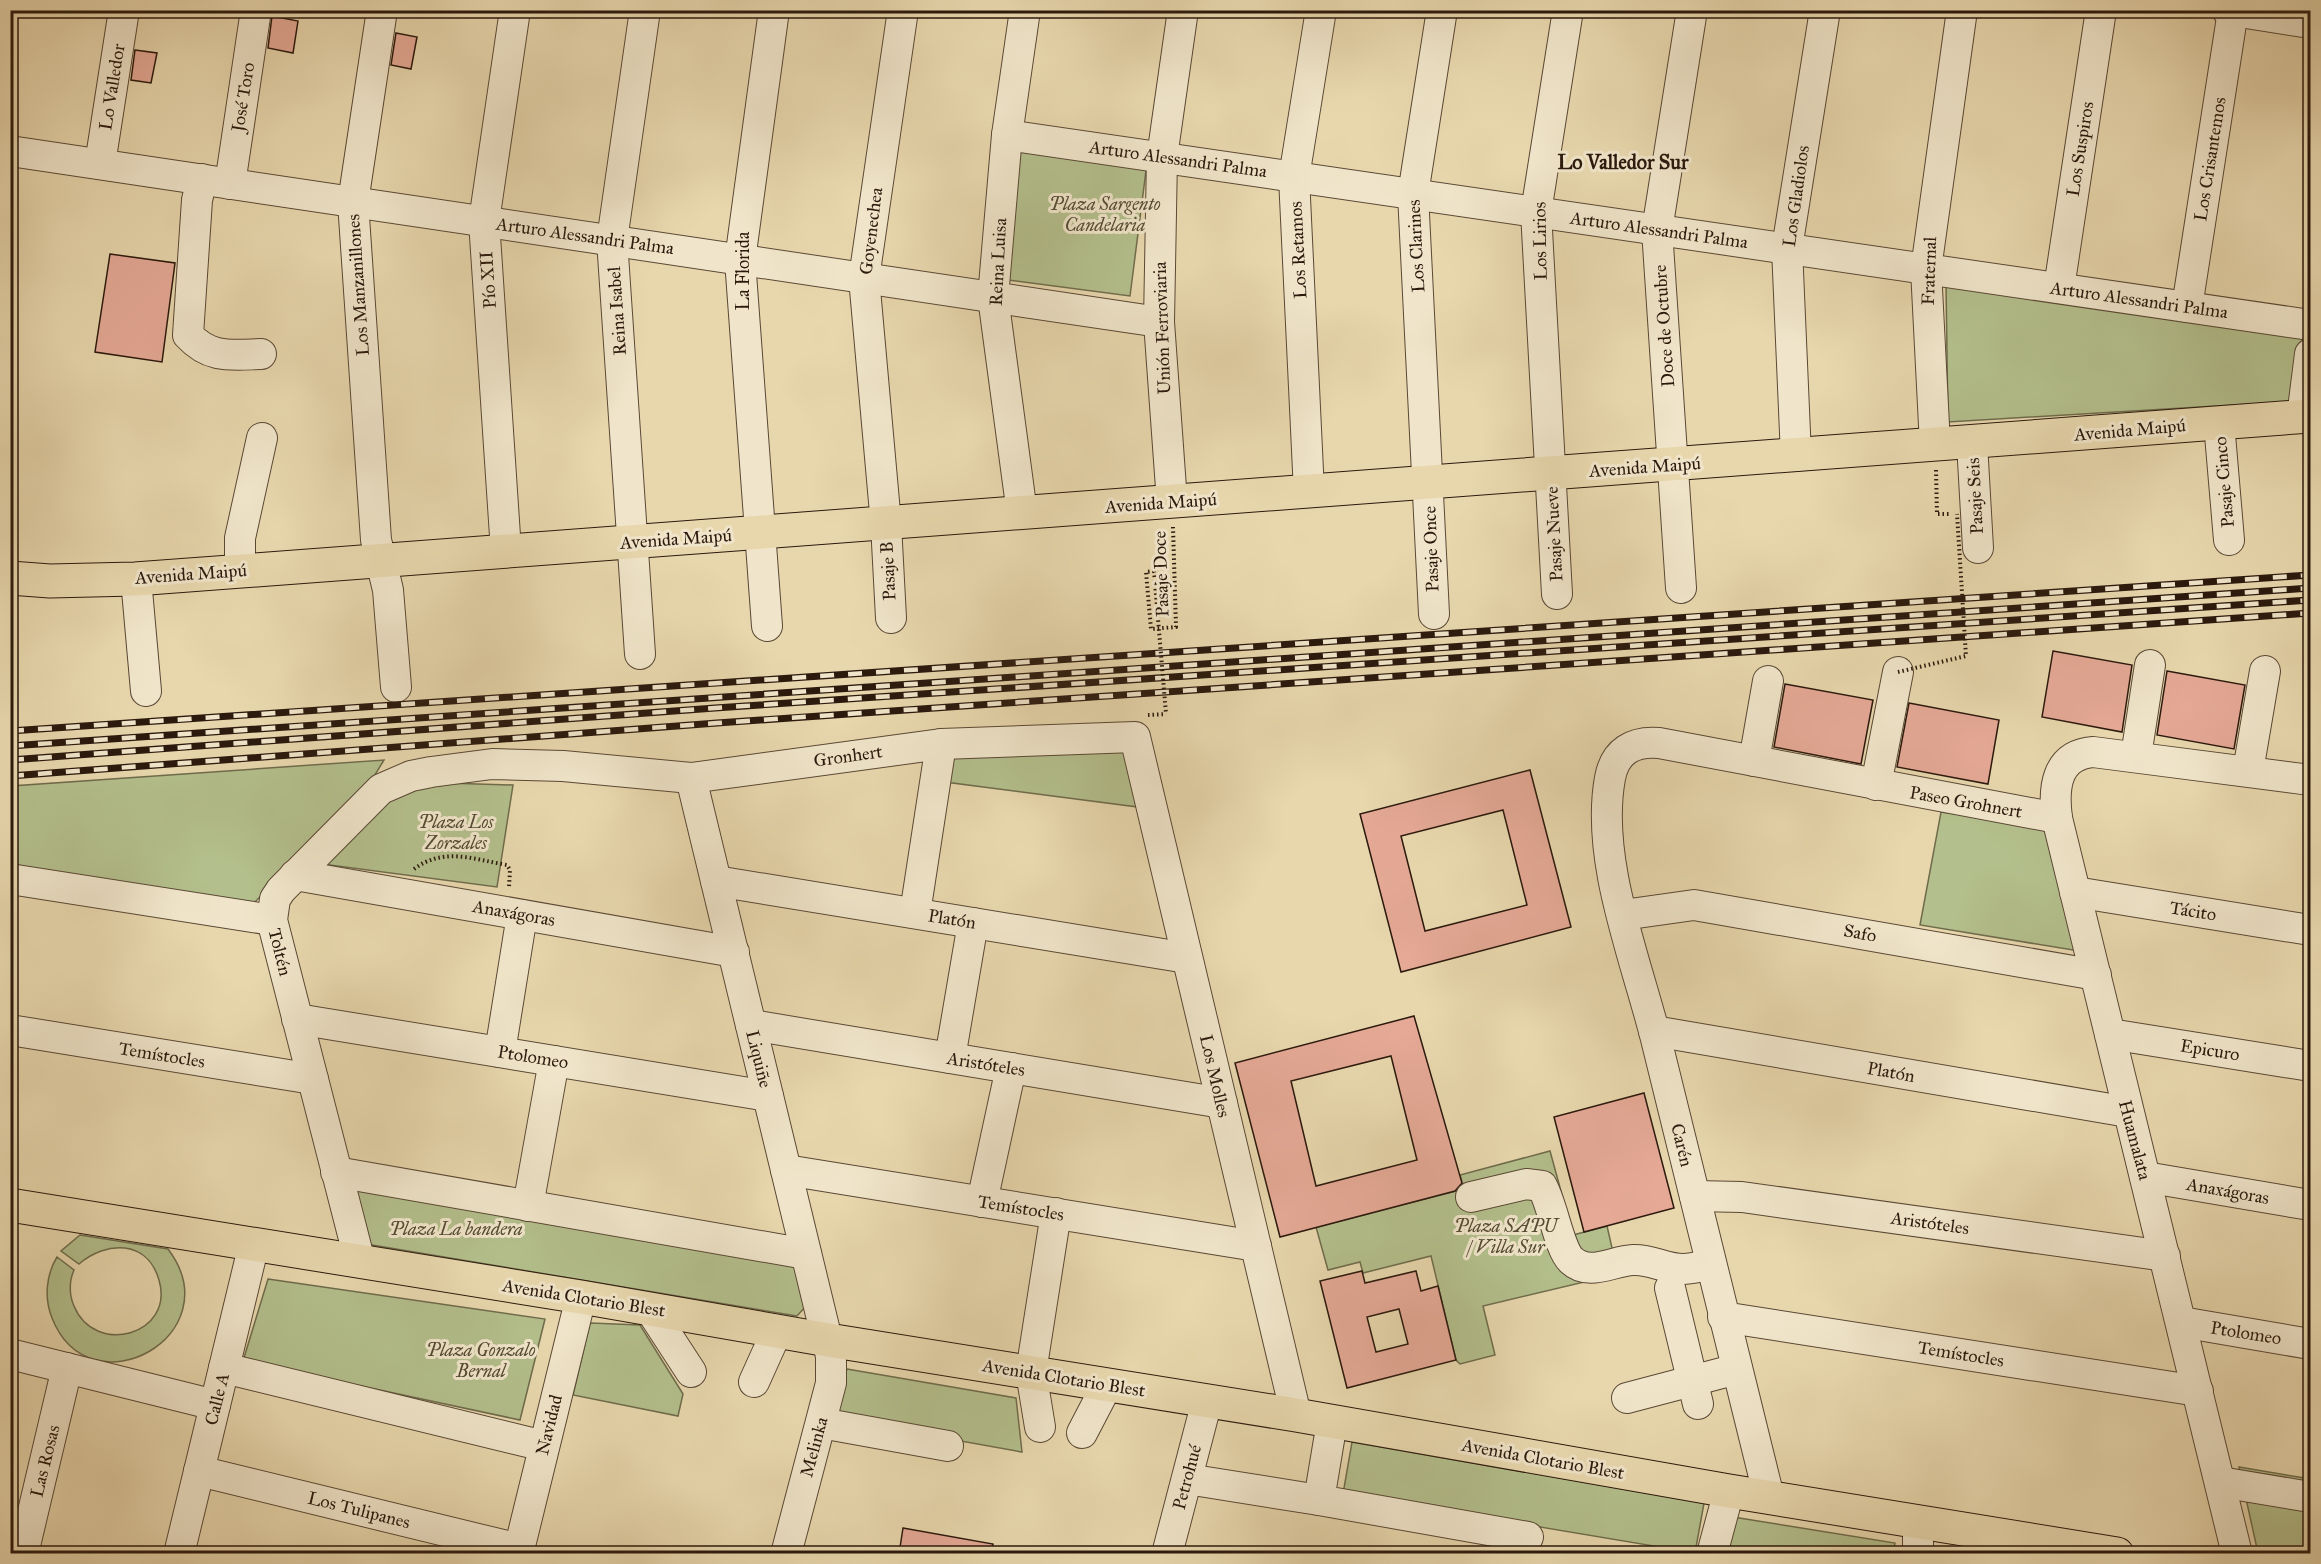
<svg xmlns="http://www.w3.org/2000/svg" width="2321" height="1564" viewBox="0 0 2321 1564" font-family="'IM FELL Great Primer',serif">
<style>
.green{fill:#b3bf8c;stroke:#6f6c4c;stroke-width:1.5}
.building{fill:#e5a996;stroke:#2b190d;stroke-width:1.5;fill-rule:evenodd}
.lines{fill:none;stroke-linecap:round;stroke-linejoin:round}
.minor-casing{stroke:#5a4835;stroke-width:32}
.major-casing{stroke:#2b190d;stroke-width:35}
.path{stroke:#2b190d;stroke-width:4;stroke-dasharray:1.5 3;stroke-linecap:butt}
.minor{stroke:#f0e5ca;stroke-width:30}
.major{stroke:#e8d7ad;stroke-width:33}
.rail-casing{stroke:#2b190d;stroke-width:7}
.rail{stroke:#f0e5ca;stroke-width:4.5;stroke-dasharray:14;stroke-linecap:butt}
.path-bridge{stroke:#2b190d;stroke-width:4;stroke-dasharray:1.5 3;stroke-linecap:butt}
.labels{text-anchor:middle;stroke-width:6;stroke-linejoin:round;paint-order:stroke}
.street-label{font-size:18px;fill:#2b190d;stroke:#f0e5ca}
.park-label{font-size:18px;font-style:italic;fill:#544b33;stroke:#f0e5ca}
.neighbourhood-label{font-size:20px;font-weight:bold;fill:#2b190d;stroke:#f0e5ca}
</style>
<rect width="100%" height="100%" fill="#e8d7ad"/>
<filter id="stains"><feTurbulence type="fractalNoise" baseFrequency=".00333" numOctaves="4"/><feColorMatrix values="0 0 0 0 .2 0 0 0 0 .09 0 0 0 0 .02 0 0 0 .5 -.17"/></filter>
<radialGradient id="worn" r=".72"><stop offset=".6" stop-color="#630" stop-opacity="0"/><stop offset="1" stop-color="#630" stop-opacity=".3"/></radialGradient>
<!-- green -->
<g class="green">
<path d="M1017,146L1147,163L1130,296L1000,279Z"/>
<path d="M1946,285L2303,329L2299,401L1948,422Z"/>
<path d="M1126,747L1138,807L945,782L949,756Z"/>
<path d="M384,760L370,783L253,904L11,869V786Z"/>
<path d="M445,783L513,785L497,887L322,864L396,794Z"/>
<path d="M1941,812L2045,826L2078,941L2073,950L1920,925Z"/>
<path d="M1550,1151L1573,1235L1607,1226L1618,1274L1483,1306L1495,1355L1460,1364L1456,1360L1431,1256L1363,1273L1360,1262L1328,1270L1316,1227L1464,1189L1460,1175Z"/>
<path d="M351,1182L797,1257L806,1306L797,1316L372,1245L366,1241Z"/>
<path d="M80,1235L168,1249C233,1335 90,1414 52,1318C44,1298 46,1275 57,1257L74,1270C69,1281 69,1295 74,1306C95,1357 175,1335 159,1280C147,1239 106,1241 79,1264L61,1251Z"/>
<path d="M268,1279L545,1319L520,1420L243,1361Z"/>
<path d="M590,1323L640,1325L683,1394L678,1416L573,1395Z"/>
<path d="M847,1369L1016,1398L1022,1452L832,1418Z"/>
<path d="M1352,1442L1704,1503L1695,1553L1343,1494Z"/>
<path d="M2239,1467L2310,1479V1553H2258Z"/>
<path d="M1733,1517L1895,1543L1893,1553L1723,1554Z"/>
</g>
<!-- building -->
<g class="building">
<path d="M272,16L298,21L293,53L268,48Z"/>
<path d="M396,33L417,37L411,69L391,65Z"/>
<path d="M135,50L157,53L151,83L131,80Z"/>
<path d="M110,254L175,263L162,362L95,352Z"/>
<path d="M2053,651L2132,665L2122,732L2042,717Z"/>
<path d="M2167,671L2245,685L2234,749L2157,735Z"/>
<path d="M1785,684L1873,700L1861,764L1774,747Z"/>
<path d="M1909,703L1999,720L1988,784L1897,767Z"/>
<path d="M1530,770L1571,927L1401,972L1360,814ZM1503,810L1527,905L1425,931L1401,836Z"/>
<path d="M1414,1016L1462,1183L1455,1191L1280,1237L1235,1063ZM1391,1056L1417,1160L1316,1186L1291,1081Z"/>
<path d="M1644,1093L1674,1208L1584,1232L1554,1117Z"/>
<path d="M1362,1271L1365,1283L1416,1271L1421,1291L1438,1286L1456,1360L1347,1388L1320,1281ZM1399,1309L1408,1344L1376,1352L1367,1317Z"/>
<path d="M903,1528L993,1544L992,1554H899Z"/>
</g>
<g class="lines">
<defs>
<g id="minor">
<path d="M382,10L353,202L376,540L388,590L396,687"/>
<path d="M2227,10L2310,23"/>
<path d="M1007,135L2310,325"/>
<path d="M10,151L1159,322"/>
<path d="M100,164L124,10"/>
<path d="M202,179L197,200L188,335C210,359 231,355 261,354"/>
<path d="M230,184L256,10"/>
<path d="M2059,288L2101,10"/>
<path d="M2187,307L2233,11"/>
<path d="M2302,417L2310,354"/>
<path d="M2219,423L2229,540"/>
<path d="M1972,443L1978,548"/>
<path d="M1935,445L1926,269L1962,10"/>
<path d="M1796,456L1787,248L1825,10"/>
<path d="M1309,492L1294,177L1321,10"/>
<path d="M1172,502L1159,322L1162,157L1183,10"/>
<path d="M1022,513L993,297L1007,135L1025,10"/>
<path d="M506,551L484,221L515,10"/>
<path d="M240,571V538L262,438"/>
<path d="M1681,588L1657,230L1692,10"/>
<path d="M137,590L146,691"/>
<path d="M1557,594L1536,212L1568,10"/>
<path d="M1434,614L1413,194L1442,10"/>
<path d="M891,618L886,524L864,278L903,10"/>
<path d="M767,626L740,260L774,10"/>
<path d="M640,654L612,240L645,10"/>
<path d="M2136,756L2150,665"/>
<path d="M1754,761L1768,681"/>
<path d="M2248,771L2265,671"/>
<path d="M691,778L831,1356V1383L786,1554"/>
<path d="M1876,785L1898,672"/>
<path d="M295,875L734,952"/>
<path d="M10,879L272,920"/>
<path d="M716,881L1187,958"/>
<path d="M2075,892L2310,930"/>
<path d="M915,913L941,744"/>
<path d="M1623,915L1694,905L2096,975"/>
<path d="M297,1019L768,1096"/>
<path d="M751,1025L1222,1103"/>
<path d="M10,1030L313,1079"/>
<path d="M1654,1031L2128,1112"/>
<path d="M2110,1034L2310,1066"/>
<path d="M500,1052L522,915"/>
<path d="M950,1058L973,923"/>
<path d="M786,1170L1256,1246"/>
<path d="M336,1172L806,1254"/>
<path d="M2145,1177L2310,1205"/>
<path d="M1695,1196L1742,1197L2165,1256"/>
<path d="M1471,1197L1526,1184L1542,1186C1553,1206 1559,1248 1571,1260C1589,1277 1612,1261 1633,1260C1651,1259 1666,1269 1683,1269C1692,1269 1702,1266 1711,1265"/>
<path d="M982,1202L1011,1068"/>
<path d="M528,1206L554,1061"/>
<path d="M360,1262L272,920L275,899L281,890L381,789L411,776L431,772L492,764L563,766L691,778L941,744L1135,737L1296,1415"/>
<path d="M1670,1288L1698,1404"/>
<path d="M650,1309L691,1372"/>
<path d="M1723,1317L2198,1391"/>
<path d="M2181,1322L2310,1344"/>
<path d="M10,1354L215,1405"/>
<path d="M224,1368L544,1446"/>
<path d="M754,1382L777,1331"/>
<path d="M1627,1398L1737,1369"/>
<path d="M1332,1422L1319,1500L1528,1537"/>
<path d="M821,1423L948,1446"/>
<path d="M1040,1427L1031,1372L1056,1213"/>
<path d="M1082,1433L1107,1385"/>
<path d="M199,1471L519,1549"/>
<path d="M1187,1479L1319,1500"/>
<path d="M2220,1482L2310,1497"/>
<path d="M1769,1497C1731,1345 1694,1192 1656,1039C1636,959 1595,860 1610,778C1615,751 1633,741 1659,743L2057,818"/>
<path d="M23,1554L67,1368"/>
<path d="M179,1554L254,1244"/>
<path d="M518,1554L581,1297"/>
<path d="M1167,1554L1207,1401"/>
<path d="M1712,1554L1729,1491"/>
<path d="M1918,1554V1521"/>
<path d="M2237,1554L2057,818C2053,788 2056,755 2093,752L2310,780"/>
</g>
<g id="major">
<path d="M10,578L50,581L135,579L2310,416"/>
<path d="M10,1205L581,1297L828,1340L1296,1415L1729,1491L2117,1554"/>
</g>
</defs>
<!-- minor casing -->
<use href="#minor" class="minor-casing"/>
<!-- major casing -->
<use href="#major" class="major-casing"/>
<!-- path -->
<g class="path">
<path d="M1936,470L1937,514H1951"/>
<path d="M1154,571L1146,572L1151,629L1176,627L1173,527"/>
<path d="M1148,715L1166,714"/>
<path d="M414,869C444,847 472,859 507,865L510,870L509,887"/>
</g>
<!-- minor -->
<use href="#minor" class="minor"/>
<!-- major -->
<use href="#major" class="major"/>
<defs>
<g id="rail">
<path d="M10,731L2310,575"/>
<path d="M10,746L2310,588"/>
<path d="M10,760L715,708L2310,600"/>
<path d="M10,776L717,723L2310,613"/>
</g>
</defs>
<!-- rail casing -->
<use href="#rail" class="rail-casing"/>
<!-- rail -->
<use href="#rail" class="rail"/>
<!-- path-bridge -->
<g class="path-bridge">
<path d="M1154,571L1166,714"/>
<path d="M1898,672L1966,656L1957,514"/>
</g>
</g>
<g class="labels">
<!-- street labels -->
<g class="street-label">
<text transform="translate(112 87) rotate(-81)" y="6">Lo Valledor</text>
<text transform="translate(243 97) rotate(-81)" y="6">José Toro</text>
<text transform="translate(2080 149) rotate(-81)" y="6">Los Suspiros</text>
<text transform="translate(1178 159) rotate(8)" y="6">Arturo Alessandri Palma</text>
<text transform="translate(2210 159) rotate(-81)" y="6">Los Crisantemos</text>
<text transform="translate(1796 196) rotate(-82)" y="6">Los Gladiolos</text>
<text transform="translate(1659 230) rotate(8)" y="6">Arturo Alessandri Palma</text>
<text transform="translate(871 231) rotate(-83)" y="6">Goyenechea</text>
<text transform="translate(585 236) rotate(8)" y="6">Arturo Alessandri Palma</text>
<text transform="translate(1540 241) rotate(-91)" y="6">Los Lirios</text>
<text transform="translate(1416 246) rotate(-93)" y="6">Los Clarines</text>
<text transform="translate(1298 250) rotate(-93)" y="6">Los Retamos</text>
<text transform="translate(998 262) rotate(-87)" y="6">Reina Luisa</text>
<text transform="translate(743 271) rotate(-90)" y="6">La Florida</text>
<text transform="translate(1929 271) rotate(-88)" y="6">Fraternal</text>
<text transform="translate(488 280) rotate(-94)" y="6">Pío XII</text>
<text transform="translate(358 285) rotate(-94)" y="6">Los Manzanillones</text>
<text transform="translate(2139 300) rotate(8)" y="6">Arturo Alessandri Palma</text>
<text transform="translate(617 311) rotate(-94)" y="6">Reina Isabel</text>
<text transform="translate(1664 326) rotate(-94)" y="6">Doce de Octubre</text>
<text transform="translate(1162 328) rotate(-92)" y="6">Unión Ferroviaria</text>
<text transform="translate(2130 430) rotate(-5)" y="6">Avenida Maipú</text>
<text transform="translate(1645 467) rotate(-4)" y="6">Avenida Maipú</text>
<text transform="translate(2224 482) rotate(-95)" y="6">Pasaje Cinco</text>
<text transform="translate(1975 496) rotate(-93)" y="6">Pasaje Seis</text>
<text transform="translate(1161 503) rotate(-4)" y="6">Avenida Maipú</text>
<text transform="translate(1554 534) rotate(-93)" y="6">Pasaje Nueve</text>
<text transform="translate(676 539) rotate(-4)" y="6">Avenida Maipú</text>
<text transform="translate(1431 549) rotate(-92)" y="6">Pasaje Once</text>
<text transform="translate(888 571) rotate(-93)" y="6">Pasaje B</text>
<text transform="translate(191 574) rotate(-4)" y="6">Avenida Maipú</text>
<text transform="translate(1161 574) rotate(-92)" y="6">Pasaje Doce</text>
<text transform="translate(848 756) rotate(-8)" y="6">Gronhert</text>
<text transform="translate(1966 802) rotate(10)" y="6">Paseo Grohnert</text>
<text transform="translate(2193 911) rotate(9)" y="6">Tácito</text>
<text transform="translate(514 913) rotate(10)" y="6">Anaxágoras</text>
<text transform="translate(952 919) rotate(9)" y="6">Platón</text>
<text transform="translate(1860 933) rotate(10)" y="6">Safo</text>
<text transform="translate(280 952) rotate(76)" y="6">Toltén</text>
<text transform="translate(2210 1050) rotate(9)" y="6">Epicuro</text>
<text transform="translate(162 1055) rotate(9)" y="6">Temístocles</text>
<text transform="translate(533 1057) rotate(9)" y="6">Ptolomeo</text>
<text transform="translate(759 1059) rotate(76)" y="6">Liquiñe</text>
<text transform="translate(986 1064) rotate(9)" y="6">Aristóteles</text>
<text transform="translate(1891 1072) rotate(10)" y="6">Platón</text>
<text transform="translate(1215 1076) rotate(77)" y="6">Los Molles</text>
<text transform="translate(2135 1140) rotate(75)" y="6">Huamalata</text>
<text transform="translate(1682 1145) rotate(76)" y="6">Carén</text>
<text transform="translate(2228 1191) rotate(10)" y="6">Anaxágoras</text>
<text transform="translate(1021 1208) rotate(9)" y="6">Temístocles</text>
<text transform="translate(1930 1223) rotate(8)" y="6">Aristóteles</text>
<text transform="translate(584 1298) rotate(9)" y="6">Avenida Clotario Blest</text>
<text transform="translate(2246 1333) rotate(9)" y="6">Ptolomeo</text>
<text transform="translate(1961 1354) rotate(9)" y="6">Temístocles</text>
<text transform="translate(1064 1378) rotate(9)" y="6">Avenida Clotario Blest</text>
<text transform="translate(217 1399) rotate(-76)" y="6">Calle A</text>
<text transform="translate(549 1425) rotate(-76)" y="6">Navidad</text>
<text transform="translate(814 1447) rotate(-75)" y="6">Melinka</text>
<text transform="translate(1543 1459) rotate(10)" y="6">Avenida Clotario Blest</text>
<text transform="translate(45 1461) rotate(-76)" y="6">Las Rosas</text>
<text transform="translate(1187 1477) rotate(-75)" y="6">Petrohué</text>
<text transform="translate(359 1510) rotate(14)" y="6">Los Tulipanes</text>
</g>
<!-- park labels -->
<g class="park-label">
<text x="1105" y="210">Plaza Sargento<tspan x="1105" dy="21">Candelaria</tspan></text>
<text x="456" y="828">Plaza Los<tspan x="456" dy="21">Zorzales</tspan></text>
<text x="1506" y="1232">Plaza SAPU<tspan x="1506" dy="21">/ Villa Sur</tspan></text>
<text x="456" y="1235">Plaza La bandera</text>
<text x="481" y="1356">Plaza Gonzalo<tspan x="481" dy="21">Bernal</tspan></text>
</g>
<!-- neighbourhood labels -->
<g class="neighbourhood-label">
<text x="1623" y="169">Lo Valledor Sur</text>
</g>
</g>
<!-- margin -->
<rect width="2321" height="1564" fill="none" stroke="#e8d7ad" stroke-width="36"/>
<rect x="12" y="12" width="2297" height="1540" fill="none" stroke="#2b190d" stroke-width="3"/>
<rect x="18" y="18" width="2285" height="1528" fill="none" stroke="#2b190d" stroke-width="1.5"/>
<rect width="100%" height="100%" filter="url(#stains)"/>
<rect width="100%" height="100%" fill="url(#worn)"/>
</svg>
